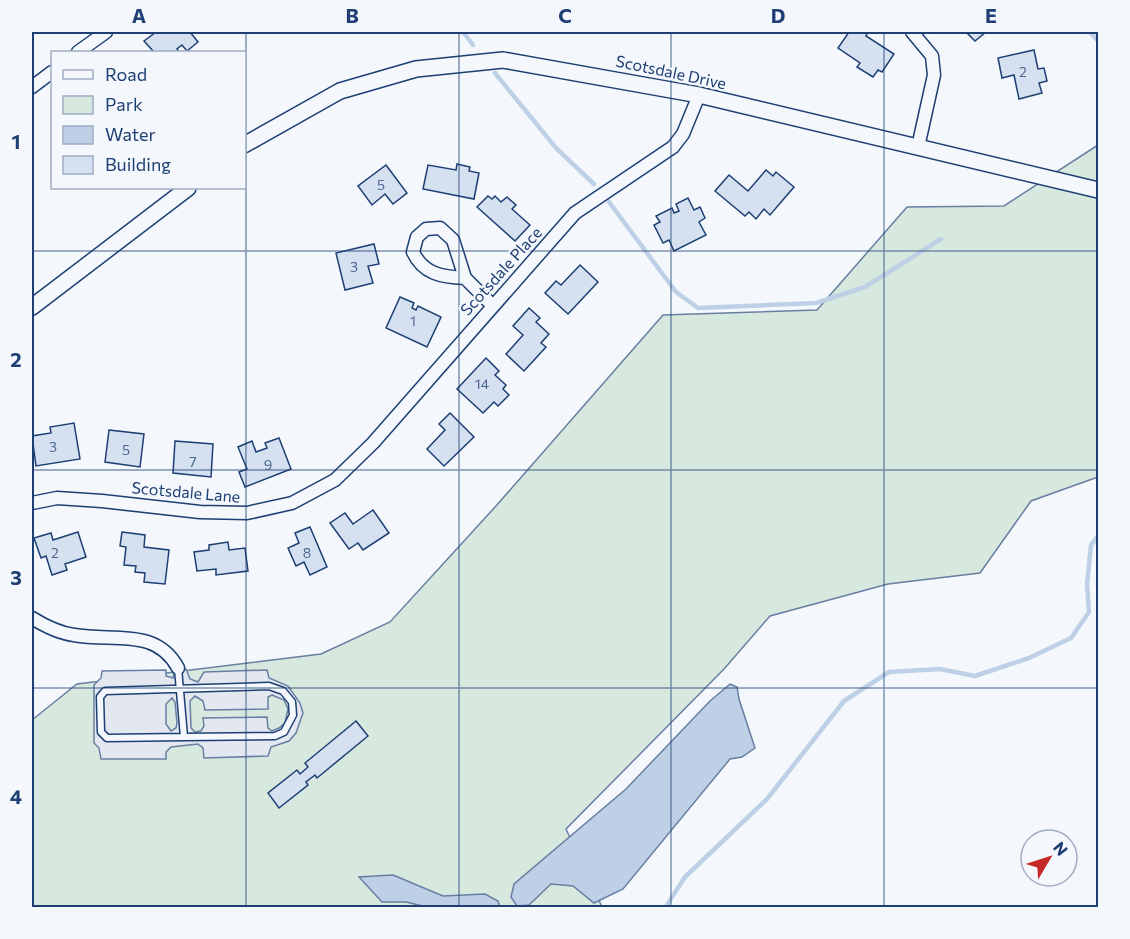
<svg xmlns="http://www.w3.org/2000/svg" width="1130" height="939" viewBox="0 0 1130 939" font-family="Commissioner,sans-serif">
<style>
.green{fill:#d7e8df;stroke:#687fa3;stroke-width:1.5}
.parking{fill:#e3e8f0;stroke:#687fa3;stroke-width:1.5;fill-rule:evenodd}
.water{fill:#bed0e5;stroke:#687fa3;stroke-width:1.5}
.lines{fill:none;stroke-linecap:round;stroke-linejoin:round}
.stream{stroke:#bed0e5;stroke-width:4.5}
.building{fill:#d5e0f0;stroke:#1d3f73;stroke-width:1.5}
.service-casing{stroke:#1d3f73;stroke-width:9}
.minor-casing{stroke:#1d3f73;stroke-width:15}
.tertiary-casing{stroke:#1d3f73;stroke-width:18}
.service{stroke:#f4f7fb;stroke-width:6}
.minor{stroke:#f4f7fb;stroke-width:12}
.tertiary{stroke:#f4f7fb;stroke-width:15}
.grid{fill:none;stroke:#1d3f73;stroke-width:1.5;stroke-opacity:0.55}
.labels{text-anchor:middle;stroke-width:4.5;stroke-linejoin:round;paint-order:stroke}
.number-label{font-size:14px;fill:#4b6792}
.street-label{font-size:16px;fill:#1d3f73;stroke:#f4f7fb}
.neatline{fill:none;stroke:#1d3f73;stroke-width:2}
.grid-label{font-size:20px;text-anchor:middle;font-weight:bold;fill:#1d3f73}
</style>
<rect width="100%" height="100%" fill="#f4f7fb"/>
<!-- green -->
<path class="green" d="M1098,145V477L1031,501L980,573L888,584L770,616L724,669L566,829L602,907L32,908V720L77,684L321,654L390,622L496,506L663,315L817,310L907,207L1004,206Z"/>
<!-- parking -->
<path class="parking" d="M186,669L190,679L198,682L204,672L267,670L269,678L288,686L300,703L303,713L296,733L289,741L271,747L268,756L204,758L203,748L198,744L171,747L166,752V759H101L99,748L94,743V685L101,678L102,671L166,670V676L173,678L175,670ZM272,695L284,700L288,709L285,723L279,728L272,731L268,728L267,717L203,718L204,726L201,731L195,732L191,728L190,701L195,696L203,701L205,710L268,709V697ZM172,698L175,702L177,723L176,728L171,731L166,724V704Z"/>
<!-- water -->
<g class="water">
<path d="M730,684L737,687L739,699L755,748L742,757L730,759L623,889L594,903L573,886L551,884L529,905L517,906L511,897L514,884L626,789L710,701Z"/>
<path d="M393,875L443,896L485,894L498,901L500,907H427L406,902H382L359,877Z"/>
</g>
<g class="lines">
<!-- stream -->
<g class="stream">
<path d="M463,32L473,45"/>
<path d="M1090,32L1098,41"/>
<path d="M495,73L556,148L594,184"/>
<path d="M609,202L676,292L698,308L816,303L865,287L941,239"/>
<path d="M665,908L685,877L767,799L844,701L889,672L940,669L975,676L1029,658L1071,638L1089,612L1087,584L1091,545L1098,536"/>
</g>
</g>
<!-- building -->
<g class="building">
<path d="M156,32H190L198,42L187,51L182,45L177,49L179,52H154L144,41Z"/>
<path d="M849,32H868L866,36L894,54L882,72L878,70L873,77L857,67L860,63L838,48Z"/>
<path d="M966,32H986L975,41Z"/>
<path d="M1034,50L1038,69L1044,68L1047,81L1039,83L1042,93L1019,99L1014,75L1002,78L998,58Z"/>
<path d="M457,164L470,167L469,171L479,173L474,199L423,189L428,165L456,170Z"/>
<path d="M386,165L407,193L393,204L385,194L372,205L358,186Z"/>
<path d="M766,170L773,176L776,172L794,187L770,215L764,209L756,219L749,212L745,216L715,191L729,175L748,191Z"/>
<path d="M488,196L492,199L495,196L501,202L507,197L516,205L512,209L530,225L515,241L477,207Z"/>
<path d="M688,198L694,210L700,207L705,218L699,222L706,235L674,251L669,240L663,243L654,225L660,222L656,216L672,208L674,213L679,211L676,204Z"/>
<path d="M374,244L379,264L368,266L373,283L345,290L336,253Z"/>
<path d="M580,265L598,282L568,314L545,293L556,281L561,285Z"/>
<path d="M400,297L414,303L412,308L416,310L418,306L441,317L427,347L386,328Z"/>
<path d="M529,308L540,318L536,322L549,334L541,343L546,347L524,371L506,354L523,335L513,326Z"/>
<path d="M486,358L499,371L495,375L506,385L503,389L509,395L498,406L494,402L483,413L457,389Z"/>
<path d="M450,413L474,437L444,466L427,449L445,430L439,424Z"/>
<path d="M74,423L80,459L36,466L32,436L51,433L50,427Z"/>
<path d="M109,430L144,434L140,467L105,462Z"/>
<path d="M279,438L291,469L245,487L239,472L247,469L238,447L252,441L256,452L267,448L265,443Z"/>
<path d="M175,441L213,444L211,477L173,473Z"/>
<path d="M373,510L389,533L363,550L358,543L349,549L330,523L345,513L353,524Z"/>
<path d="M310,527L327,567L310,575L304,562L296,566L288,548L299,543L295,533Z"/>
<path d="M78,532L86,557L65,564L67,570L52,575L46,556L41,558L34,538L51,533L53,540Z"/>
<path d="M122,532L145,535L144,547L169,550L165,584L144,582L145,573L135,572L136,566L124,565L126,547L120,546Z"/>
<path d="M228,542L229,550L245,548L248,571L216,575V569L197,571L194,552L209,550V545Z"/>
<path d="M356,721L368,736L317,778L315,775L306,782L308,785L279,808L268,793L297,770L300,774L308,767L305,763Z"/>
</g>
<g class="lines">
<defs>
<path id="service" d="M178,668L184,737L275,736L284,732L293,715L292,702L283,691L269,686L105,691L100,697L101,732L107,738L184,737"/>
<g id="minor">
<path d="M912,32L932,56L934,75L918,147"/>
<path d="M78,52L106,32"/>
<path d="M32,87L52,72"/>
<path d="M465,278C442,277 423,274 413,252L417,237L426,229L440,228L453,240L465,278L492,305"/>
<path d="M32,503L57,498L102,501L200,512L247,513L292,503L335,480L373,443L575,213L673,147L683,134L699,95"/>
<path d="M32,618C45,626 58,633 74,635C113,642 156,627 178,668"/>
</g>
<g id="tertiary">
<path d="M244,145L340,91L416,69L503,60L699,95L1098,190"/>
<path d="M32,307L188,188"/>
</g>
</defs>
<!-- service casing -->
<use href="#service" class="service-casing"/>
<!-- minor casing -->
<use href="#minor" class="minor-casing"/>
<!-- tertiary casing -->
<use href="#tertiary" class="tertiary-casing"/>
<!-- service -->
<use href="#service" class="service"/>
<!-- minor -->
<use href="#minor" class="minor"/>
<!-- tertiary -->
<use href="#tertiary" class="tertiary"/>
</g>
<!-- grid -->
<path class="grid" d="M246,32V908M459,32V908M671,32V908M884,32V908M32,251H1098M32,470H1098M32,688H1098"/>
<g class="labels">
<!-- number labels -->
<g class="number-label">
<text x="1023" y="77">2</text>
<text x="381" y="190">5</text>
<text x="354" y="272">3</text>
<text x="413" y="326">1</text>
<text x="482" y="389">14</text>
<text x="53" y="452">3</text>
<text x="126" y="455">5</text>
<text x="193" y="467">7</text>
<text x="268" y="470">9</text>
<text x="55" y="558">2</text>
<text x="307" y="558">8</text>
</g>
<!-- street labels -->
<g class="street-label">
<text transform="translate(671 72) rotate(12)" y="6">Scotsdale Drive</text>
<text transform="translate(501 271) rotate(-48)" y="6">Scotsdale Place</text>
<text transform="translate(186 492) rotate(5)" y="6">Scotsdale Lane</text>
</g>
</g>
<!-- border -->
<rect width="1130" height="939" fill="none" stroke="#f4f7fb" stroke-width="66"/>
<!-- legend -->
<rect x="51" y="51" width="195" height="138" fill="#f4f7fb" stroke="#9eadc5" stroke-width="1.5"/>
<rect x="63" y="70" width="30" height="9" fill="#f4f7fb" stroke="#9eadc5" stroke-width="1.5"/>
<text x="105" y="81" font-size="18" fill="#1d3f73">Road</text>
<rect x="63" y="96" width="30" height="18" fill="#d7e8df" stroke="#9eadc5" stroke-width="1.5"/>
<text x="105" y="111" font-size="18" fill="#1d3f73">Park</text>
<rect x="63" y="126" width="30" height="18" fill="#bed0e5" stroke="#9eadc5" stroke-width="1.5"/>
<text x="105" y="141" font-size="18" fill="#1d3f73">Water</text>
<rect x="63" y="156" width="30" height="18" fill="#d5e0f0" stroke="#9eadc5" stroke-width="1.5"/>
<text x="105" y="171" font-size="18" fill="#1d3f73">Building</text>
<!-- north arrow -->
<g transform="translate(1049 858) rotate(51)"><circle r="28" fill="#f4f7fb" stroke="#9eadc5" stroke-width="1.5"/>
<path d="M0-4.5L10 22L0 15L-10 22Z" fill="#c62828"/>
<text y="-9" font-size="16" font-weight="bold" text-anchor="middle" fill="#1d3f73">N</text>
</g>
<rect x="33" y="33" width="1064" height="873" class="neatline"/>
<g class="grid-label">
<text x="139" y="23">A</text>
<text x="352" y="23">B</text>
<text x="565" y="23">C</text>
<text x="778" y="23">D</text>
<text x="991" y="23">E</text>
<text x="16" y="149">1</text>
<text x="16" y="367">2</text>
<text x="16" y="585">3</text>
<text x="16" y="804">4</text>
</g>
</svg>
